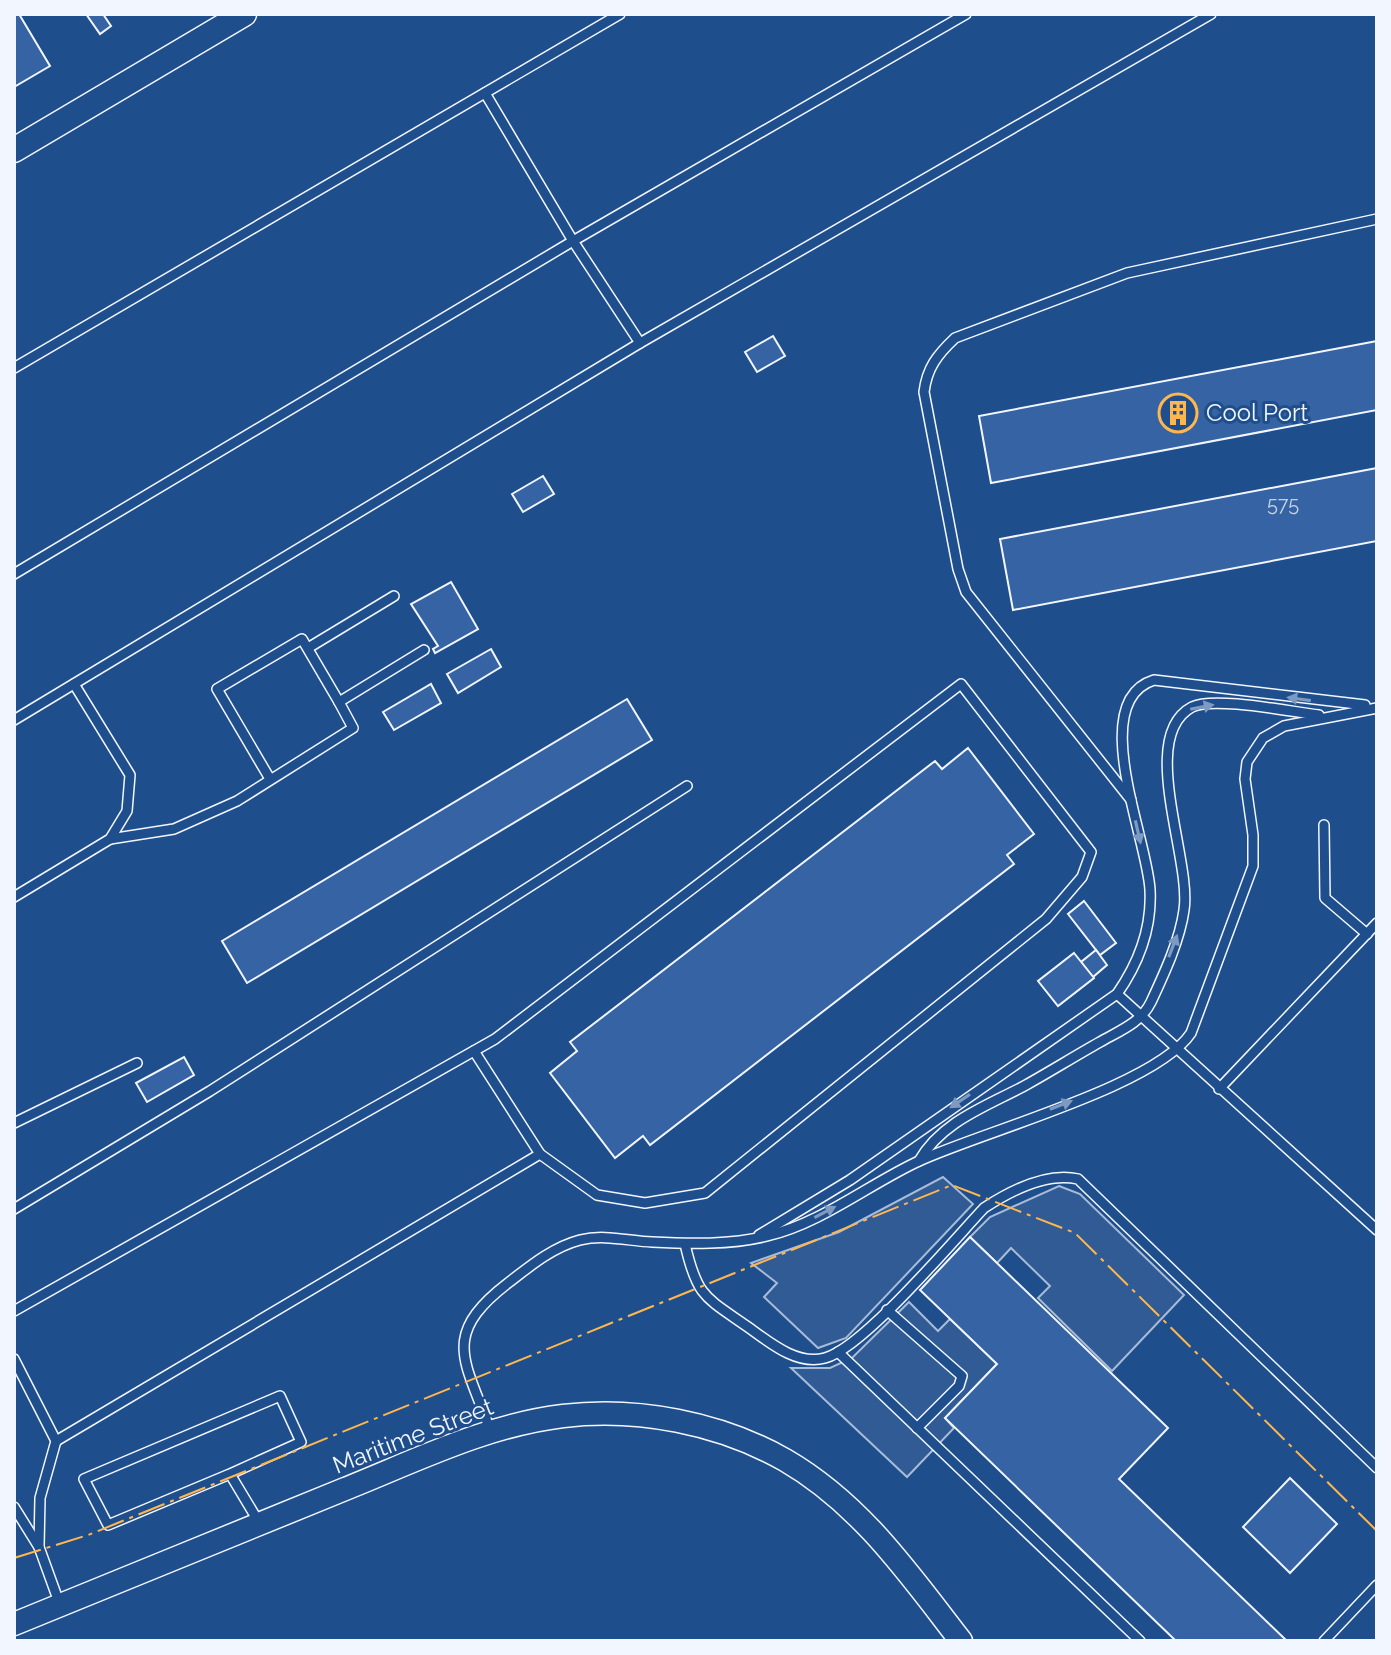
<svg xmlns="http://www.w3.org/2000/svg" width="1391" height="1655" viewBox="0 0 1391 1655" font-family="Raleway,sans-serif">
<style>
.parking{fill:#305b95;stroke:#a8bbd7;stroke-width:2}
.building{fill:#3563a3;stroke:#f2f6ff;stroke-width:2}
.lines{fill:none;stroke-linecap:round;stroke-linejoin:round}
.service-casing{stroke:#f2f6ff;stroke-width:12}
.tertiary-casing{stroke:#f2f6ff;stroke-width:25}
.secondary-casing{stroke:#f2f6ff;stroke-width:27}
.service{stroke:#1f4e8c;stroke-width:9}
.tertiary{stroke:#1f4e8c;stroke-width:22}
.secondary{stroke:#1f4e8c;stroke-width:24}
.power{stroke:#ffb74d;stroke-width:2;stroke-dasharray:28 6 4 6;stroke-linecap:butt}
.oneway{fill:#7e9ac0}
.labels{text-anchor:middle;stroke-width:6;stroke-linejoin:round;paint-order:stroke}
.number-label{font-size:20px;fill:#c3d1e8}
.poi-label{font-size:24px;fill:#f2f6ff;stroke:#1f4e8c;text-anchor:start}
.street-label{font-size:24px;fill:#f2f6ff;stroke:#1f4e8c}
</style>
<rect width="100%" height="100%" fill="#1f4e8c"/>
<!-- parking -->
<g class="parking">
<path d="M943,1177L973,1204L846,1338L818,1348L764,1297L777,1283L751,1263L839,1232Z"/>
<path d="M1059,1186L1080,1194L1184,1295L1112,1371L1038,1298L1050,1286L1011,1248L997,1263L970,1237L990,1217Z"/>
<path d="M909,1302L938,1331L950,1319L997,1364L945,1418L954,1428L907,1477L791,1368H830L852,1358Z"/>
</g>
<!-- building -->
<g class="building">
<path d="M14,14H19L50,66L14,87Z"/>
<path d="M86,14H103L111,26L100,34Z"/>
<path d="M773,336L785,356L757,372L745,352Z"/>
<path d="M1377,341V410L991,483L979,416Z"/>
<path d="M1377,468V541L1013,610L1000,539Z"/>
<path d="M543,476L554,494L523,512L512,494Z"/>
<path d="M451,582L478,629L435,653L433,649L438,646L411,604Z"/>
<path d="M491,649L501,667L458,693L447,674Z"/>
<path d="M431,684L441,703L394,730L383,712Z"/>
<path d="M627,699L652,740L247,983L222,941Z"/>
<path d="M968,748L1034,834L1007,855L1014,864L650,1145L643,1136L615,1158L550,1073L577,1051L570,1042L935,761L942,769Z"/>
<path d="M1084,901L1116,943L1100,955L1068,914Z"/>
<path d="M1096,950L1107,965L1093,977L1081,962Z"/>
<path d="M1074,953L1094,978L1058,1006L1038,981Z"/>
<path d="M184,1057L194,1075L147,1102L136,1083Z"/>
<path d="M970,1237L1168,1428L1119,1479L1287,1641H1176L945,1418L997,1364L920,1290Z"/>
<path d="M1290,1478L1337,1524L1290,1573L1243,1527Z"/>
</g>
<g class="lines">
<defs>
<g id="service">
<path d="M485,93L573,241L640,343"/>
<path d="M14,368L620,14"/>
<path d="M14,574L573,241L966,14"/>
<path d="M308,648L394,596"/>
<path d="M14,720L640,343L1211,14"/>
<path d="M270,779L217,689L302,639L339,702"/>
<path d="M1131,800L966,592L958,569L924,392C927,368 937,355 955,338L1127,273L1377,219"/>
<path d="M1324,825L1325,898L1367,934"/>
<path d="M110,839L174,829L237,801L353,728L339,702L424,650"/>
<path d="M14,897L110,839L127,811L130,775L74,684"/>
<path d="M1117,994L1377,1230"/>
<path d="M1219,1089L1377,923"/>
<path d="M14,1123L137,1063"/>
<path d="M919,1161C942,1121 987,1106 1026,1085C1051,1071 1075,1056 1100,1042C1119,1031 1141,1023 1151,1002C1164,974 1180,940 1184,910C1192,860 1137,736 1192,707C1214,696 1292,712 1319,715"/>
<path d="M14,1209L210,1091L687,786"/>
<path d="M759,1235L850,1180L1117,994C1138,964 1152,928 1150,890C1148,840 1086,701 1154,680L1365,705"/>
<path d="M685,1244C697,1297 705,1297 748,1327C769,1342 797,1366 825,1358C863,1348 953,1241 984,1208C1010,1191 1047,1172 1078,1179L1377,1468"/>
<path d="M887,1310L962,1376L959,1386L917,1428"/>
<path d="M14,1311L495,1039L961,684L1091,852L1082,877L1046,919L705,1193L645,1203L597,1195L540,1154"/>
<path d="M838,1352L1140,1641"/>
<path d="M14,1359L56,1441L40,1498L39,1547L60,1605"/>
<path d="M490,1430C466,1361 439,1336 508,1283C530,1266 553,1247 580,1240C604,1234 629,1241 652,1242C689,1244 731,1245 767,1236C822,1223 869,1184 919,1161C984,1131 1156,1086 1191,1033L1253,866V835L1245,779L1247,762L1263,738L1284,726L1377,708"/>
<path d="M56,1441L540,1154L474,1051"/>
<path d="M230,1474L301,1442L280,1396L84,1479L108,1525L230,1474L260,1524"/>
<path d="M14,1507L39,1547"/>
<path d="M1324,1641L1377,1585"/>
</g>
<path id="tertiary" d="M14,1624C124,1579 235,1534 345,1489C415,1461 487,1425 563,1416C637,1407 720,1423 785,1460C861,1504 909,1574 961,1641"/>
<path id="secondary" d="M14,150L244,14"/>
</defs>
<!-- service casing -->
<use href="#service" class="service-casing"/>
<!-- tertiary casing -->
<use href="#tertiary" class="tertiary-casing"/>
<!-- secondary casing -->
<use href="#secondary" class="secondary-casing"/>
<!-- service -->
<use href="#service" class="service"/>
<!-- tertiary -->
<use href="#tertiary" class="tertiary"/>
<!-- secondary -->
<use href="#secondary" class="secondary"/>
<!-- power -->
<path class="power" d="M14,1558L88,1535L952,1185L1075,1233L1377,1531"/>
</g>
<!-- one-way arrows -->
<defs><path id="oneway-solid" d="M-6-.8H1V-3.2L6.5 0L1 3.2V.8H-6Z" transform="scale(2)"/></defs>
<g class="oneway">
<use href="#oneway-solid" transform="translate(1299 699) rotate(-172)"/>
<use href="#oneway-solid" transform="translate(1202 707) rotate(-11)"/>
<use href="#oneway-solid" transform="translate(1138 832) rotate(77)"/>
<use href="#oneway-solid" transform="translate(1173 946) rotate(-69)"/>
<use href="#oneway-solid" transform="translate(960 1101) rotate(146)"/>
<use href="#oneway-solid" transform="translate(1061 1105) rotate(-21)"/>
<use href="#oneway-solid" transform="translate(825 1212) rotate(-28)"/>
</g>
<!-- icons -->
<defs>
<symbol id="building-ring" viewBox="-11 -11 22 22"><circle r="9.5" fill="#1f4e8c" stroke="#ffb74d" stroke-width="1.5"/><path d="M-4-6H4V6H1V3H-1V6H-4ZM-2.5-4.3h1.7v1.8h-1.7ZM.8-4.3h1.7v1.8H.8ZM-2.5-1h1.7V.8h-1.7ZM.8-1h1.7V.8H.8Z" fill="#ffb74d"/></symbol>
</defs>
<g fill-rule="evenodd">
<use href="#building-ring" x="1156" y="391" width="44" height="44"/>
</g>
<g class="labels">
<!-- number labels -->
<g class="number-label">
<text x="1283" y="511">575</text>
</g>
<!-- poi labels -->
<g class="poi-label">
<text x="1206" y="421">Cool Port</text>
</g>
<!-- street labels -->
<g class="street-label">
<text transform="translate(413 1436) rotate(-21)" y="8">Maritime Street</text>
</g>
</g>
<!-- border -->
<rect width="1391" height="1655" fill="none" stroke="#f2f6ff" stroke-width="32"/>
</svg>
